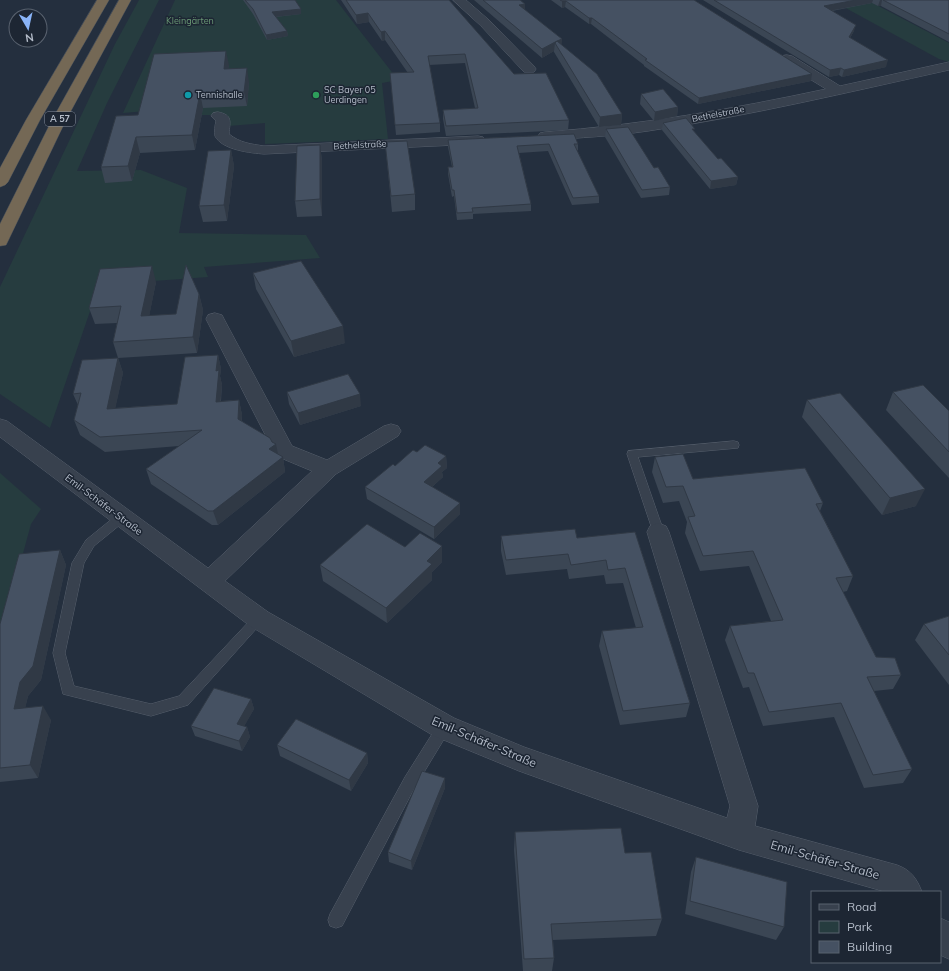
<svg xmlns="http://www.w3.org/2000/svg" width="949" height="971" viewBox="0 0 949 971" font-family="Mulish,sans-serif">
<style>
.green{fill:#263c3f}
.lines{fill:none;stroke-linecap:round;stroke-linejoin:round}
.lane-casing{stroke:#565f6c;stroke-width:1}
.street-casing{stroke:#565f6c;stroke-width:1}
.highway-casing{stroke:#434c59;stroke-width:1}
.lane{fill:#38414e;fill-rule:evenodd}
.street{fill:#38414e;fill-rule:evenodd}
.highway{fill:#746855;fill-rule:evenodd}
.wall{fill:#3b4654}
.shaded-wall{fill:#303945}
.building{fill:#455162;stroke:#303945}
.culture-dot{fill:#0f9aa8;stroke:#1d2633;stroke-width:1.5}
.leisure-dot{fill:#2e9e5b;stroke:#1d2633;stroke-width:1.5}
.labels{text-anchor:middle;stroke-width:3;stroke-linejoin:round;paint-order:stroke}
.far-park-label{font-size:9px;fill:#6b9a76;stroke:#1d2633}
.far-poi-label{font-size:9px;fill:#b4bcc9;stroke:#1d2633;text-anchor:start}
.far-street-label{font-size:9px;fill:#b4bcc9;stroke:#1d2633}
.shield{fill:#1d2633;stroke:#878f9c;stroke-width:1}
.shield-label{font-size:9px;font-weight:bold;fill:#b4bcc9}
.street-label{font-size:10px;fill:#b4bcc9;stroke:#1d2633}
.near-street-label{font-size:12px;fill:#b4bcc9;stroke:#1d2633}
</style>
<rect width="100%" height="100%" fill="#242f3e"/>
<!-- green -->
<g class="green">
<path d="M139,0H159L107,103L77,171L141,170L187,188L179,233L306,235L320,258L204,267L208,277L99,285L50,428L0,394V287L115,44Z"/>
<path d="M175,0H336L398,80L382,83L388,139L265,144V123L229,126L221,115H201L203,108L227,83L228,65L147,111L123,113Z"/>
<path d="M831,0H867L949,43V62L939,59Z"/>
<path d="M0,473L41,509L31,524L0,638Z"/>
</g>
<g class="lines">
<defs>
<g id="lane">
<path d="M734,441L738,442L739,445L738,448L638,457L664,532L662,535L658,536L654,535L627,454L628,451Z"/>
<path d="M122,513L126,514L128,517L126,520L94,546L84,563L65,653L74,686L151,704L179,696L255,615L259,614L263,615L265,619L188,705L151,716L63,694L53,653L72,563L86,540L118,514Z"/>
<path d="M444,721L449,723L451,727L449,731L415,787L342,926L336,928L330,926L328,920L330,914L405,777L439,723Z"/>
</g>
<g id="street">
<path d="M453,0H466L489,20L534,66L536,69L534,72H524L481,26Z"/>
<path d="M787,55L792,56L840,86L949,62V70C849,92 749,116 648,131C614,136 579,138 545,140L540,139L538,136L540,133L545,132C640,125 733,109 826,89L782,62L781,59L782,56Z"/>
<path d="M218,112C233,115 230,121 229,134C240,143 251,144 264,146L478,136L483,137L485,140L483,143L478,144L264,154C251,153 222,150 215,136C214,132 215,125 216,121L211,116L213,113Z"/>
<path d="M215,313L222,315L224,319L292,446L327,460L384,426L391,424L398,426L401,431L398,436L336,474L225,581L268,612L454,718L524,747L727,818L730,806L647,532L650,526L658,523L666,526L669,532L758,806L755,826L897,865C911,870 917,879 922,892H886L739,850L519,771L434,736L250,626L0,437V419L7,421L208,568L312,471L276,456L206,319L208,315Z"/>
<path d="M940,918L949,922V959L940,955Z"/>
</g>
<g id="highway">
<path d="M97,0H109L40,120L8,182L5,185L0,187V168L26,120Z"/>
<path d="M119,0H131L66,120L8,241L6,245L0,246V224L52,120Z"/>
</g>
</defs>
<!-- lane casing -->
<use href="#lane" class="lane-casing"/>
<!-- street casing -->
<use href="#street" class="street-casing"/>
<!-- highway casing -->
<use href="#highway" class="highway-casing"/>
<!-- lane -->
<use href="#lane" class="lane"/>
<!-- street -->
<use href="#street" class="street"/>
<!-- highway -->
<use href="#highway" class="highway"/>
</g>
<!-- wall -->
<g class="wall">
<path d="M243,0H295L301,9V14L276,17L287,31L288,36L267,40L253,14Z"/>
<path d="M341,0H449L514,74L569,120L568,130L446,136L443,119V110L475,108L465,63L429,65L440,123V132L396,135L390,73H408L385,40L382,41L369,22L357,24Z"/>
<path d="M474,0H521L525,10L562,39L561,45L622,114L621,125L599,127L554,52V51L542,58Z"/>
<path d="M551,0H694L812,74L811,81L698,104L644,66V65L591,24H589L565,7L562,8Z"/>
<path d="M703,0H949V42L881,6H878L872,3L832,11L854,31L850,38L886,67L842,77L839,75L829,77Z"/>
<path d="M229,65L228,69L249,82L247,106L203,108L195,150L140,153L132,181L105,183L101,167L138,115Z"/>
<path d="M641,94L678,107L677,116L654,121L640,104Z"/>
<path d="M663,123L695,133L718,159L738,177L736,185L710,189L662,130Z"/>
<path d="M606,129L654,168L670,187L669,195L641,198L605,137Z"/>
<path d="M448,140L578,144V150H577L599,196V203L572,205L548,151L519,153L531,204V211L473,214V219L457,220L454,196L452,197L448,174V167H452L448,147Z"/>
<path d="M385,142L415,194V210L392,212Z"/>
<path d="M320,145L322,161V216L297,217L295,201Z"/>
<path d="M231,150L234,166L227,221L203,222L199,206Z"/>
<path d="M253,273L345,343L294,357L256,289Z"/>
<path d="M156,282L149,316L176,314L199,294L203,310L197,353L118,358L113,342L117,323L95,324L89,308Z"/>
<path d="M218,355L221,369L220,376L222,385L221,401L239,400L242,415V421L278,455L283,457L285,472L218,525H212L151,484L146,469L179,446L105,452L80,435L74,420L78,405L73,394L118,358L123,373L115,408L177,404Z"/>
<path d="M287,392L361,406L300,425L289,404Z"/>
<path d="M893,392L949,411V478L886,410Z"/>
<path d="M807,400L916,506L882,515L802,417Z"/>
<path d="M417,452L446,456L447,468L442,472L443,477L432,487L460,514L434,539L367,499L365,487L395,466Z"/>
<path d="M655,457L693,479L823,503L820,511L853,576L847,591L843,592L876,657L901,675L893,689L874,691L912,769L903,783L864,788L834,717L763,726L749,687L743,688L725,640L730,626L771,621L749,566L700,571L685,533L687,522L679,501L663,503L652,472Z"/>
<path d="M635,532L690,703L686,717L620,725L599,646L602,631L636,628L623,583L606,584L604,575L569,579L567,569L506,575L501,551V536L577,538Z"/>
<path d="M442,546V562L432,572V580L387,623L323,581L320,565L405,547Z"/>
<path d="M60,550L66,565L41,680L28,696L25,708L51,720L38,778L0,782V624Z"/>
<path d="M949,616V685L915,640L924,624Z"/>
<path d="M251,699L254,709L244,726L247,727L250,737L242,751L195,736L191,726Z"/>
<path d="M277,745L367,753L368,763L351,791L280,756Z"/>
<path d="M445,778V788L412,870L389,862L388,852Z"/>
<path d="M515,832L625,853L662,919L656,936L553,940L554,958L552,971H523L514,850Z"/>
<path d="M696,857L784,927L776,940L685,914L691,872Z"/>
</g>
<!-- shaded-wall -->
<g class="shaded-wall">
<path d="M856,0H873L872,3L823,12L824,6Z"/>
<path d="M880,0H882L881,6H878Z"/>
<path d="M562,1H566L565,7L562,8Z"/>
<path d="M525,4V12L519,5Z"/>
<path d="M301,9V14L273,17L272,12Z"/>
<path d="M368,13L369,22L357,24L356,15Z"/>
<path d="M589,18H592L591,24H589Z"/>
<path d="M856,25L854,31L847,43L849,37Z"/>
<path d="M287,31L288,36L267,40L266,35Z"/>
<path d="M385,31V40L382,41L381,32Z"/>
<path d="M562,39L561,48L555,43L554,51L542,58V49Z"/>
<path d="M226,51L229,65L227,83L224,69Z"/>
<path d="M888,60L886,67L842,77L844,70Z"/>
<path d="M247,68L249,82L247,106L244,92Z"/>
<path d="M841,68L839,75L829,77L830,70Z"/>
<path d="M812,74L811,81L698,104L699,98Z"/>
<path d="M200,93L203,108L195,150L192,135Z"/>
<path d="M678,107L677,116L654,121L655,112Z"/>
<path d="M622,114L621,125L599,127L600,117Z"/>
<path d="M136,137L140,153L132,181L128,166Z"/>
<path d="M320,145L322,161V216L320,199Z"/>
<path d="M231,150L234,166L227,221L224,205Z"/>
<path d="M738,177L736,185L710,189L711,181Z"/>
<path d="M152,266L156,282L146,332L141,316Z"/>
<path d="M199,294L203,310L197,353L193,337Z"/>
<path d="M343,326L345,343L294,357L291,341Z"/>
<path d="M218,355L221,369L220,376L222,385L219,416L216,402V371Z"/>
<path d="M118,358L123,373L112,424L107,409Z"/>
<path d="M360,394L361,406L300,425L298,413Z"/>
<path d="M239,400L242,415L241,433L238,419Z"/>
<path d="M276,444L279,459L269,449Z"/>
<path d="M446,456L447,468L442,472L443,477L424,494V482L438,463Z"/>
<path d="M283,457L285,472L218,525L213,511Z"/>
<path d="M925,489L916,506L882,515L890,498Z"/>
<path d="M460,503V514L434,539V527Z"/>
<path d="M442,546V562L432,572V580L387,623L386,608L427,561Z"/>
<path d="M60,550L66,565L41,680L28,696L22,722L14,709L20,682Z"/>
<path d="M251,699L254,709L240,734L237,724Z"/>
<path d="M43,706L51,720L38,778L30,765Z"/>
<path d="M247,727L250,737L242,751L239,741Z"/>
<path d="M367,753L368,763L351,791L349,780Z"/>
<path d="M445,778V788L412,870L411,861Z"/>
</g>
<!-- building -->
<g class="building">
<path d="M245,0H295L301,9L272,12L287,31L266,35L253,9Z"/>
<path d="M346,0H449L514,74L546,73L569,120L446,126L443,110L478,108L465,54L428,56L440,123L395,125L390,73L414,72L385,31L381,32L368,13L356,15Z"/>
<path d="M483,0H520L525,4L519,5L562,39L557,41L542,49Z"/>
<path d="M560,0H694L812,74L699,98L645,60L647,59L592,18H589L566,1H562Z"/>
<path d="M714,0H856L824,6L856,25L849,37L888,60L844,70L841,68L830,70Z"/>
<path d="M883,0H949V34Z"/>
<path d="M557,41L597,74L622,114L600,117L555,43Z"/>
<path d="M226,51L224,69L247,68L244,92L200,93L192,135L136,137L128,166L101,167L116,116L138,115L154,54Z"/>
<path d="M663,89L678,107L655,112L641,94Z"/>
<path d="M686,118L695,129H692L718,159L721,158L738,177L711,181L663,123Z"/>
<path d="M628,127L654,168L658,167L670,187L642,190L606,129Z"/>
<path d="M574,134L578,144H574L599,196L573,198L549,144L517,146L531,204L472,208L473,212L457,213L454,190H452L448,167H453L448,140Z"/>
<path d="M407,141L415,194L391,196L385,142Z"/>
<path d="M320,145V199L295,201L297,146Z"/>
<path d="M231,150L224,205L199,206L208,151Z"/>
<path d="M301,261L343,326L291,341L253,273Z"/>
<path d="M186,265L199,294L193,337L113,342L121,306L89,308L100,269L152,266L141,316L176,314Z"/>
<path d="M218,355L216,371L219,370L216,402L239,400L238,419L270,438L272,442L276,444L269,449L283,457L213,511H208L146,469L202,430L100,437L74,420L81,393L73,394L82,360L118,358L107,409L177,404L185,357Z"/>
<path d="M348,374L360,394L298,413L287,392Z"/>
<path d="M923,385L949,411V452L893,392Z"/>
<path d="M840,393L925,489L890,498L807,400Z"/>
<path d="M425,445L446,456L438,463L442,466L424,482L460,503L434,527L365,487L393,464L395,466L413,450L417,452Z"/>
<path d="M683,454L693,479L805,468L823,503L816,504L853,576L836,578L876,657L895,658L901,675L867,677L912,769L873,775L841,703L769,712L754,673H748L730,626L783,620L753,551L703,556L688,517L695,516L683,486L666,487L655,457Z"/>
<path d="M367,524L405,547L420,533L442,546L427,561L432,564L386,608L320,565Z"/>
<path d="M575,529L577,538L635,532L690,703L623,711L602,631L643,627L625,568L608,570L606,560L571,565L568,554L506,560L501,536Z"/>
<path d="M60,550L33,666L20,682L14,709L43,706L30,765L0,768V624L19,554Z"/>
<path d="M949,616V655L924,624Z"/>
<path d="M214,688L251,699L237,724L247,727L239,741L191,726Z"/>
<path d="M296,719L367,753L349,780L277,745Z"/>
<path d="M422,771L445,778L411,861L388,852Z"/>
<path d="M621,828L625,853L651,852L662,919L551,924L554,958L524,959L515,832Z"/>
<path d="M696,857L787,882L784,927L690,901Z"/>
</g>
<!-- markers -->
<circle class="culture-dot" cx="188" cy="95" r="4"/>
<circle class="leisure-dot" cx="316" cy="95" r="4"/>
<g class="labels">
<!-- far-park labels -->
<g class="far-park-label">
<text x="190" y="24">Kleingärten</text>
</g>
<!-- far-poi labels -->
<g class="far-poi-label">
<text x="324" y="93">SC Bayer 05<tspan x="324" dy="10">Uerdingen</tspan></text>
<text x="196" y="98">Tennishalle</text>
</g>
<!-- far-street labels -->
<g class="far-street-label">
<text transform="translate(718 114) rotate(-11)" y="3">Bethelstraße</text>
<text transform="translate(360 145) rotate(-3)" y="3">Bethelstraße</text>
</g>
<!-- shield labels -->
<rect class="shield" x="45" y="112" width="30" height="14" rx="3"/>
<g class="shield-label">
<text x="60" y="122">A 57</text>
</g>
<!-- street labels -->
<g class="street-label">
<text transform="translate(104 504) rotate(37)" y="4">Emil-Schäfer-Straße</text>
</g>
<!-- near-street labels -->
<g class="near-street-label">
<text transform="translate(484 742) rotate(23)" y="4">Emil-Schäfer-Straße</text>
<text transform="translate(825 860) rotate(16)" y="4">Emil-Schäfer-Straße</text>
</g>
</g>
<!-- legend -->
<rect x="811" y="891" width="130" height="72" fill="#1d2633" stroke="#59626f"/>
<rect x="819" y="904" width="20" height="6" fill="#38414e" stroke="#59626f"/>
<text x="847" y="911" font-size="12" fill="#b4bcc9">Road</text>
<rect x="819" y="921" width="20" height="12" fill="#263c3f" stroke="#59626f"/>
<text x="847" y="931" font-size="12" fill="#b4bcc9">Park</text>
<rect x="819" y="941" width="20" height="12" fill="#455162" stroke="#59626f"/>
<text x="847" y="951" font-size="12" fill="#b4bcc9">Building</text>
<!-- north arrow -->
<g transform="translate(28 28) rotate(171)"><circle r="19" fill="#1d2633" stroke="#59626f"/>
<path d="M0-3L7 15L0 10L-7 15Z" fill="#8ab4f8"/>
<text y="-6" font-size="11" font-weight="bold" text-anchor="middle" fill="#b4bcc9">N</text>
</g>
</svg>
